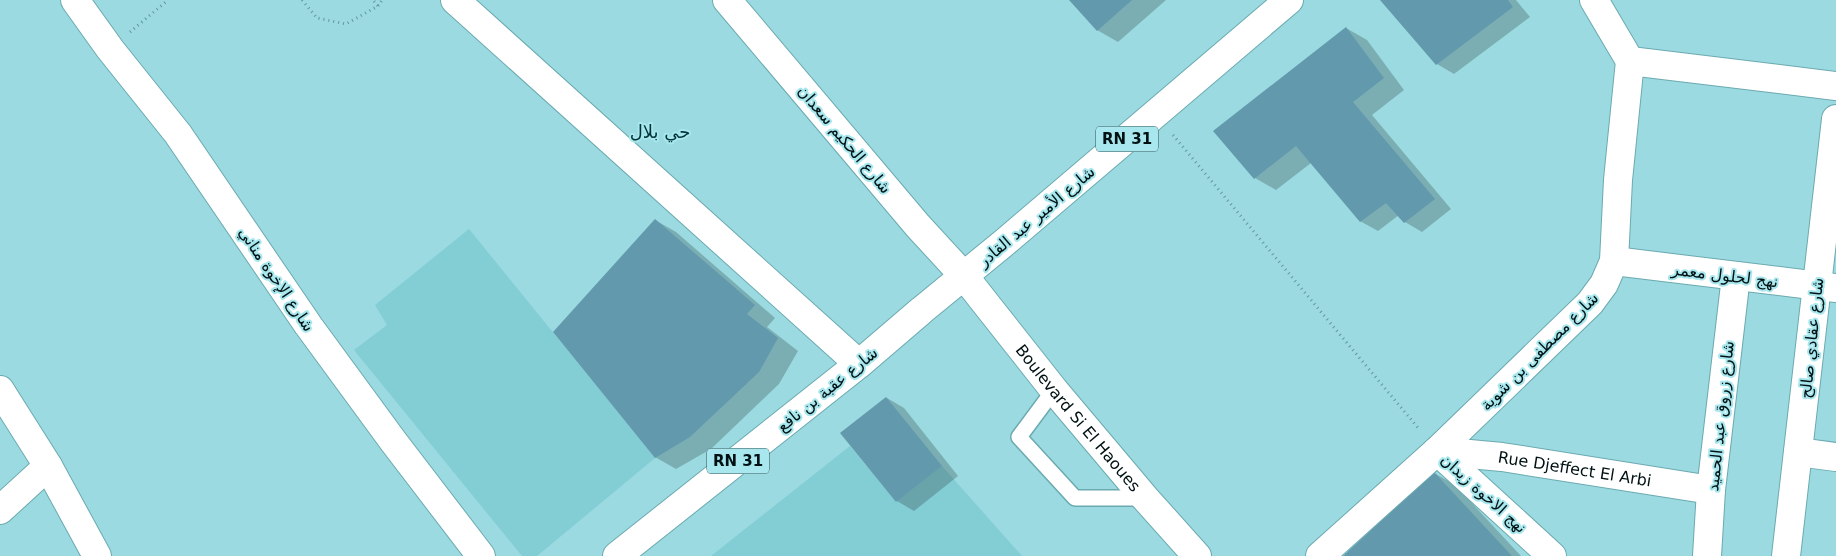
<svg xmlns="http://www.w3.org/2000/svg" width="1836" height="556" viewBox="0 0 1836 556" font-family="'DejaVu Sans',Vazirmatn,sans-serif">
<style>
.built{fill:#83cdd5}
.shadow{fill:#0003}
.building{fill:#6299ad}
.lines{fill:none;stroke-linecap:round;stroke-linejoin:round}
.lane-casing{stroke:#6baab0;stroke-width:18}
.street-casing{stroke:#6baab0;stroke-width:30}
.secondary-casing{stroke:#6baab0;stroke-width:30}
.primary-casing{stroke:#6baab0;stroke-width:30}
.path{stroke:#66969a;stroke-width:3;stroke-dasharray:1 4;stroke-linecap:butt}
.lane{stroke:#fff;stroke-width:15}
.street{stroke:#fff;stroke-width:28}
.secondary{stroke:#fff;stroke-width:28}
.primary{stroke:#fff;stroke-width:28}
.labels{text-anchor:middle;stroke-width:4;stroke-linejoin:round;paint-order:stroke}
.shield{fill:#a7e7ed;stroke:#325154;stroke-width:1}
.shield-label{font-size:15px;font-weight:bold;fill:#001113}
.street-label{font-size:16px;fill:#001113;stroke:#a7e7ed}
.neighbourhood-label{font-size:18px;fill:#003438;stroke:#a7e7ed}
</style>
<rect width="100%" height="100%" fill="#9adae0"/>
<!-- built -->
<g class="built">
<path d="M469,229L655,458L537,556H522L354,350L387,325L375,305Z"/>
<path d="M850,446L896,502L942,466L1022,556H711Z"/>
</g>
<!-- shadow -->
<g class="shadow">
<path d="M1071,0H1166L1118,42L1097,30Z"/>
<path d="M1383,0H1516L1530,17L1454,74L1437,64Z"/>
<path d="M1346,28L1367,40L1404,90L1372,115L1451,209L1422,232L1405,222L1399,215L1378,231L1360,221L1311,163L1276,190L1255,178Z"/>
<path d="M655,220L676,232L775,318L767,327L798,351L779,384L711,449L676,469L655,457Z"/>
<path d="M887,398L904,408L958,476L914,511L897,501L842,434Z"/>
<path d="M1434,473L1455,485L1521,556H1345Z"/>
</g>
<!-- building -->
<g class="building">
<path d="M1069,0H1132L1097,31Z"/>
<path d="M1380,0H1508L1513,7L1436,65Z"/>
<path d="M1346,27L1384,78L1353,102L1435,199L1404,223L1386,203L1360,222L1296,146L1254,179L1213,131Z"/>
<path d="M655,219L755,305L747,314L778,338L759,372L690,437L655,458L553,332Z"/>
<path d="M886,397L942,466L896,502L840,433Z"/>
<path d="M1434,472L1512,556H1343Z"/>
</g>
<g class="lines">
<defs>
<path id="lane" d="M1054,390L1019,437L1075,498H1145"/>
<g id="street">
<path d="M455,0L859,364"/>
<path d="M1630,61L1836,86"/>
<path d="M1614,261L1836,288"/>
<path d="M0,390L48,466L97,556"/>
<path id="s1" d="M1437,451L1502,457L1711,490"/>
<path d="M1437,451L1552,556"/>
<path d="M1798,452L1836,457"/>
<path d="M0,510L48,466"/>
<path d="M1320,556L1437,451L1590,303L1604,284L1614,261L1618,180L1630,61L1594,0"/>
<path d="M1707,556L1711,490L1736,276"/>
<path d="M1786,556L1836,119"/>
</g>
<g id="secondary">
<path d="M75,0L110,49L178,134L308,325L393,441L481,556"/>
<path id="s2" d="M727,0L918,226L964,276L1054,390L1145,498L1197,556"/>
</g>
<path id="primary" d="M617,556L859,364L922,310L1005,242L1289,0"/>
</defs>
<!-- lane casing -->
<use href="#lane" class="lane-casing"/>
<!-- street casing -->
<use href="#street" class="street-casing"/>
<!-- secondary casing -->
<use href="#secondary" class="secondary-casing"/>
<!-- primary casing -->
<use href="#primary" class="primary-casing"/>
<!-- path -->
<g class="path">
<path d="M302,0L317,18L346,24L378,6L373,0"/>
<path d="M378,6L382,0"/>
<path d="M130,32L168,0"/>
<path d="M1173,135L1419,429"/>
</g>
<!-- lane -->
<use href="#lane" class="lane"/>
<!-- street -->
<use href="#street" class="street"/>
<!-- secondary -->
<use href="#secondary" class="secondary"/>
<!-- primary -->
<use href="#primary" class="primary"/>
</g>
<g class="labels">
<!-- shield labels -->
<g class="shield">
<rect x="1096" y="126.5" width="62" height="25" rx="4"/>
<rect x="707" y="448.5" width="62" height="25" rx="4"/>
</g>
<g class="shield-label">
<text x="1127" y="144">RN 31</text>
<text x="738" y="466">RN 31</text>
</g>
<!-- street labels -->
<g class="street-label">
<text transform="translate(845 139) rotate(50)" y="6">شارع الحكيم سعدان</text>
<text transform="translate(1036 216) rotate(-40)" y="6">شارع الأمير عبد القادر</text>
<text transform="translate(1725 275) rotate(7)" y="6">نهج لحلول معمر</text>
<text transform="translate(277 279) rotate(56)" y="6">شارع الإخوة مناني</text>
<text transform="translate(1811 338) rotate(-84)" y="6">شارع عقادي صالح</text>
<text transform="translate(1539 351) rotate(-45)" y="6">شارع مصطفى بن شوية</text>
<text transform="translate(827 389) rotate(-39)" y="6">شارع عقبة بن نافع</text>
<text transform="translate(1720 416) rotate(-84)" y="6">شارع زروق عبد الحميد</text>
<text dy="6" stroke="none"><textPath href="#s2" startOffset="546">Boulevard Si El Haoues</textPath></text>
<text dy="6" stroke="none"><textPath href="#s1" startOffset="139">Rue Djeffect El Arbi</textPath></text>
<text transform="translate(1484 493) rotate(42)" y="6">نهج الاخوة زيدان</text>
</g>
<!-- neighbourhood labels -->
<g class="neighbourhood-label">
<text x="660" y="138">حي بلال</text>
</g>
</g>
</svg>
